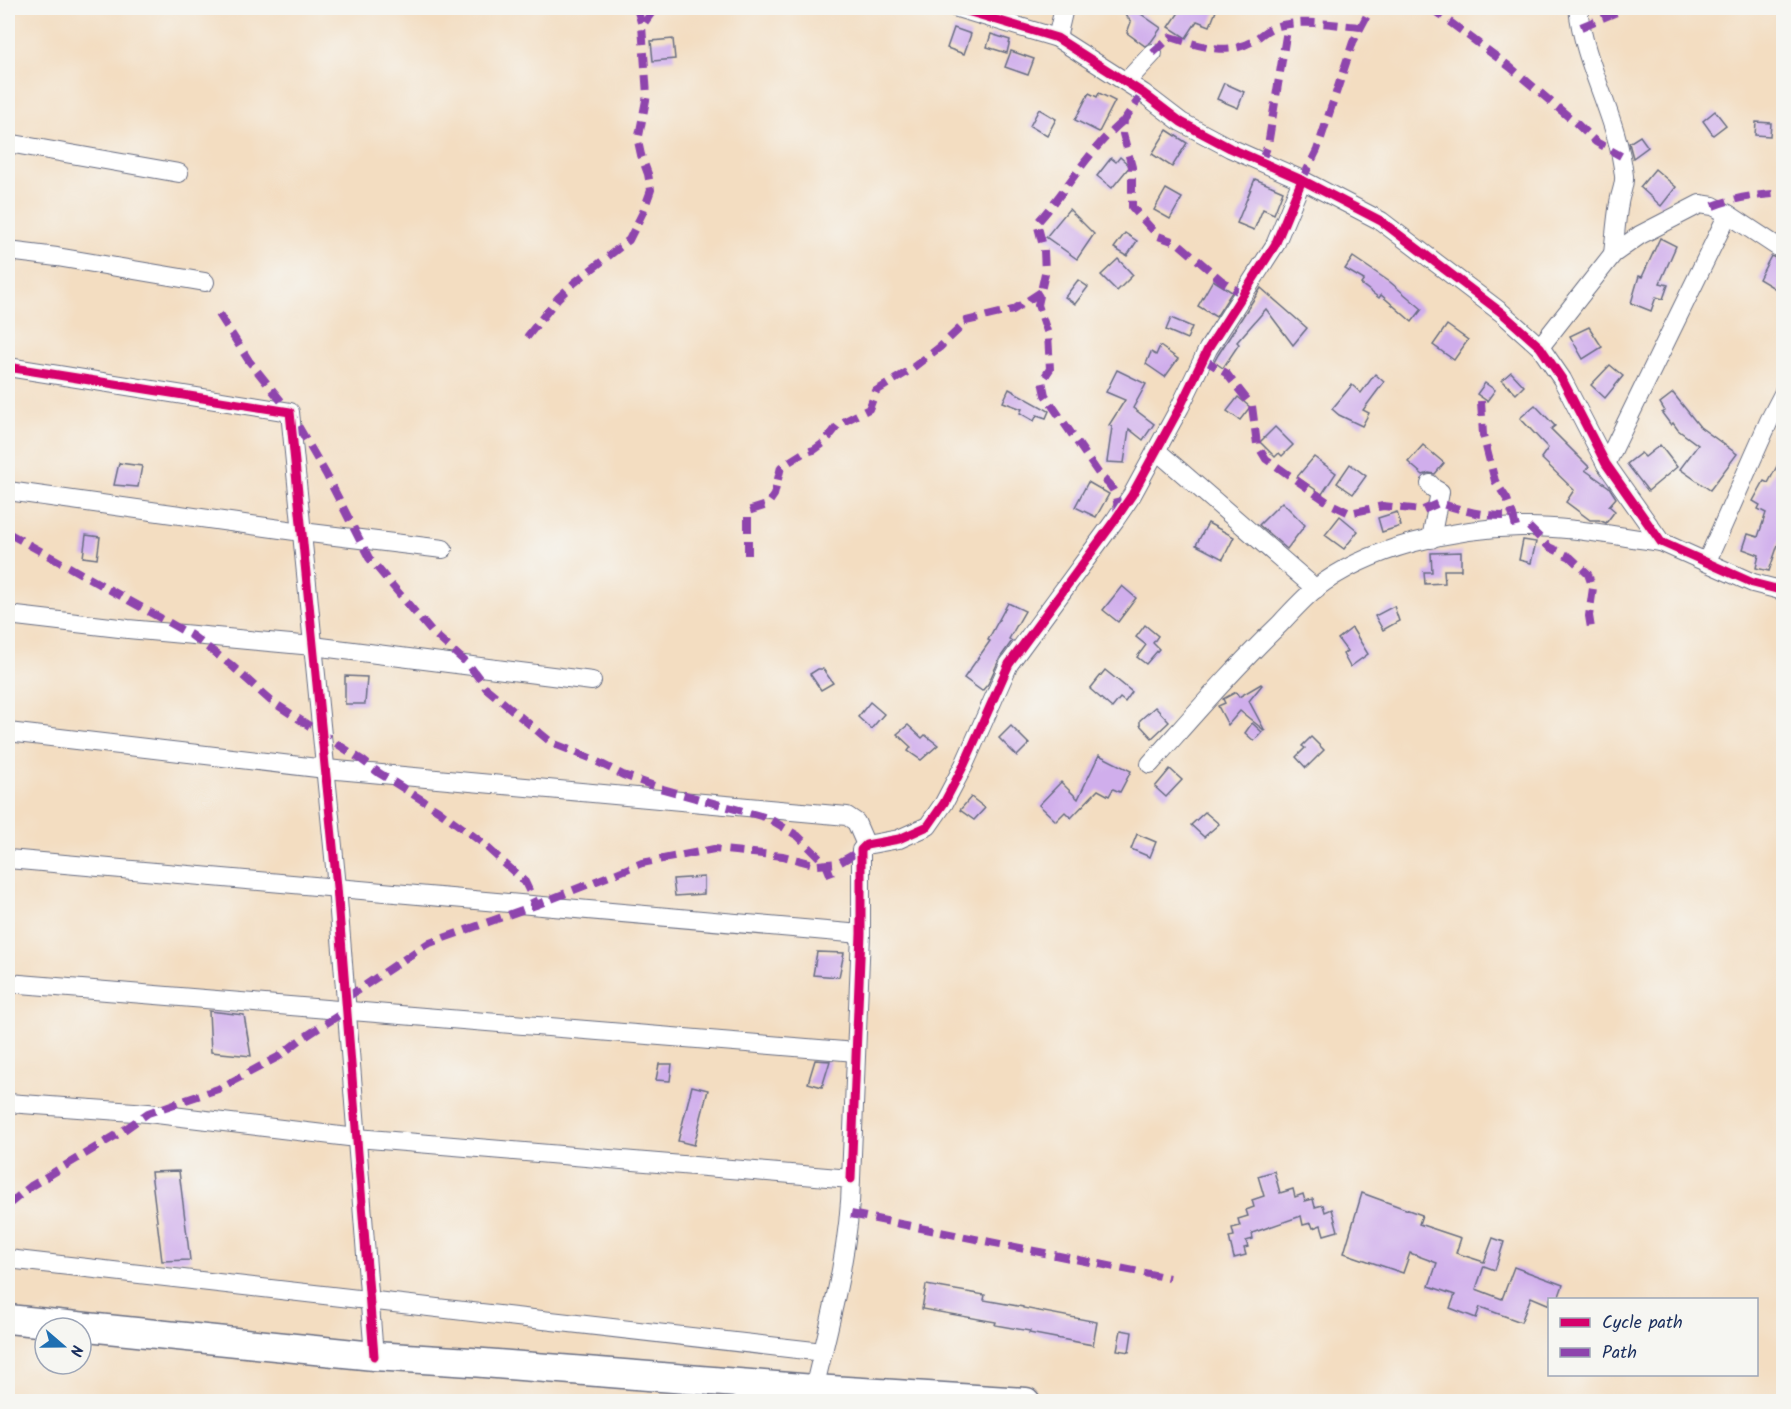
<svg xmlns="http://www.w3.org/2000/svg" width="1791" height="1409" viewBox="0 0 1791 1409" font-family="Kalam,sans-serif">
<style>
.building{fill:#d0aeec}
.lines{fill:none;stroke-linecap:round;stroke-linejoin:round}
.minor-casing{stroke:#676c81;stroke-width:20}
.primary-casing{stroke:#676c81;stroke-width:31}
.minor{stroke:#fff;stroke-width:18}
.primary{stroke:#fff;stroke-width:28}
.quiet{stroke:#8e44ad;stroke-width:8;stroke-dasharray:15 8;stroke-linecap:butt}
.cycleway-casing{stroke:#f6f6f2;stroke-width:13}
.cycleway{stroke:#d6006c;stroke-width:9}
</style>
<rect width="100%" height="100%" fill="#f6f6f2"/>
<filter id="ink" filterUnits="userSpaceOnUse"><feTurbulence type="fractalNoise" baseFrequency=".0167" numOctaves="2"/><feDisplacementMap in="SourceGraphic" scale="12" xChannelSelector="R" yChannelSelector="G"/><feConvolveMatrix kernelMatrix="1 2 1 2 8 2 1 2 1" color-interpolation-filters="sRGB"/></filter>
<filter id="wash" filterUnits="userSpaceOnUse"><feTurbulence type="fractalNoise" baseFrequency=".008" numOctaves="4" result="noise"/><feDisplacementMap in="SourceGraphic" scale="24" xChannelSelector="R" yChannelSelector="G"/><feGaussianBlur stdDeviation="1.35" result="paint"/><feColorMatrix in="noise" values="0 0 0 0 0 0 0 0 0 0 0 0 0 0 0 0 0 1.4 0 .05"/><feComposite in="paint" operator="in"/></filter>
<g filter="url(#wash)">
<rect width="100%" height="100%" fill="#f3ddc1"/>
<g id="blocks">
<!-- building -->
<g class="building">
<path d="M1133,8H1136L1141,14L1161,28L1151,42L1145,46L1127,33L1131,22L1125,14Z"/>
<path d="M1182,8H1208L1216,11L1210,26L1197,21L1186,38L1169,27Z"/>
<path d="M954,28L971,34L964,54L947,48Z"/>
<path d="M991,34L1010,40L1007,53L987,47Z"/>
<path d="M673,39L675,59L653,61L651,41Z"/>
<path d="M1011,51L1034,59L1028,75L1005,67Z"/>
<path d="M1224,83L1244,92L1238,108L1217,99Z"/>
<path d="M1089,93L1097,97L1099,93L1115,101L1099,132L1075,120Z"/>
<path d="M1039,109L1056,119L1047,136L1030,126Z"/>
<path d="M1715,111L1726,125L1713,135L1703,121Z"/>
<path d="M1756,122L1771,123L1770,136L1755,135Z"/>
<path d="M1167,130L1187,143L1172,167L1152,154Z"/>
<path d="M1640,136L1648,147L1633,158L1629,143Z"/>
<path d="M1120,157L1130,166L1112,188L1097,176L1111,158L1116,162Z"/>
<path d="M1655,169L1676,187L1661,206L1640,187Z"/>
<path d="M1255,179L1283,191L1274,214L1263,209L1254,230L1237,223Z"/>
<path d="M1166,189L1182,198L1170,219L1154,210Z"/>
<path d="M1069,209L1094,234L1077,259L1046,237Z"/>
<path d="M1125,233L1137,241L1127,256L1114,248Z"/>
<path d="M1660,238L1676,246L1660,283L1668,285L1663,299L1656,297L1651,311L1631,303L1639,276L1642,277Z"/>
<path d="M1771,256L1784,262V294L1759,279Z"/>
<path d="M1353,257L1390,282L1422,309L1412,322L1381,295L1379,298L1361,284L1364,280L1345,269Z"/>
<path d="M1118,259L1133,275L1117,291L1101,275Z"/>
<path d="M1078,280L1088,287L1075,304L1065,297Z"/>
<path d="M1213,280L1232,292L1216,317L1198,306Z"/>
<path d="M1261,288L1307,328L1293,345L1266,309L1237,342L1239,344L1223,368L1217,364L1214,368L1212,366L1218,355Z"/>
<path d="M1171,318L1192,327L1187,339L1166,330Z"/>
<path d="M1447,325L1468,340L1454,360L1433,345Z"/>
<path d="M1589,327L1602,347L1583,359L1570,336Z"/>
<path d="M1160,346L1178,359L1165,377L1146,364L1151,352L1156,355Z"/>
<path d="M1610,365L1623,376L1605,398L1591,385Z"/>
<path d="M1117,370L1146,384L1133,408L1154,424L1143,440L1129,429L1124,463L1107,462L1112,427L1109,425L1125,400L1106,392Z"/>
<path d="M1511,372L1524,386L1516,394L1502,380Z"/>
<path d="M1375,374L1384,382L1363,410L1369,413L1362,426L1339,415L1332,409L1352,385L1361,393Z"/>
<path d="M1485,383L1495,390L1487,401L1477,394Z"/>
<path d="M1009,389L1049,411L1046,418L1037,415L1034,421L1020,413L1022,409L1003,402Z"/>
<path d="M1673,393L1700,427L1737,454L1710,490L1680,469L1698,445L1678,430L1673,423L1671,425L1662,413L1665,411L1660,403Z"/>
<path d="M1238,397L1250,407L1240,420L1227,411Z"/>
<path d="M1535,405L1555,426L1551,429L1589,467L1585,470L1609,487L1616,498L1609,506L1615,511L1606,523L1599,520H1590L1566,502L1574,490L1541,458L1548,448L1520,418Z"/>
<path d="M1275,427L1293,445L1282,456L1279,453L1275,457L1260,442Z"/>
<path d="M1423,445L1444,463L1435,474L1429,473L1423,475L1408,462Z"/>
<path d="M1660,445L1677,467L1648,491L1627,464L1641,453L1645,457Z"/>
<path d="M1784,453V527L1769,571L1756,568L1759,555L1743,549L1748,534L1758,537L1766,513L1758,509L1760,505L1753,501L1764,481L1768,483Z"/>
<path d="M1314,457L1336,473L1322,494L1297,477Z"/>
<path d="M119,463L142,466L138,487L114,485Z"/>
<path d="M1350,464L1366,476L1353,494L1337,483Z"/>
<path d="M1088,482L1109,494L1096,517L1075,507Z"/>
<path d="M1282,502L1305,525L1287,549L1259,525Z"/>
<path d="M1397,512L1401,526L1382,532L1378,518Z"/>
<path d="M1340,516L1358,531L1344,549L1325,535Z"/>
<path d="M1208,523L1234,537L1223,559L1196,545Z"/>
<path d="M86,535L100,537L97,559L83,557Z"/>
<path d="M1523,540L1536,542L1531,563L1519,560Z"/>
<path d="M1461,552V570H1444L1445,583L1425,584L1424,572H1432L1431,553Z"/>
<path d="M1122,586L1136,598L1118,622L1103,610Z"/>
<path d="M1008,603L1025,611L1009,639L1012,641L1000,658L988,684L982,691L964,678L990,641L988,640Z"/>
<path d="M1394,606L1399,621L1383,630L1375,616Z"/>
<path d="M1145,625L1158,636L1153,643L1159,649L1146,664L1137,657L1146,645L1136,637Z"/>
<path d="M1352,628L1368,654L1350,667L1343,654L1347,651L1338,639Z"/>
<path d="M818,669H823L833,683L821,690L810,674Z"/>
<path d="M1105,670L1132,692L1125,702L1120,698L1112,708L1090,689Z"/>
<path d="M345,676L367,677L365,704H345Z"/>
<path d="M1261,684L1262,685L1249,701L1265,731L1240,711L1228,725L1218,706L1225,703L1223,699L1236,692L1239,697Z"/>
<path d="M870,702L884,714L871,729L858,717Z"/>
<path d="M1155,707L1169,722L1152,738L1140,725V720Z"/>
<path d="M1252,723L1262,732L1254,741L1245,733Z"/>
<path d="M908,725L922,738L925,735L938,745L921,760L908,751L911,747L897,734Z"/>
<path d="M1011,726L1029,744L1017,756L999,738Z"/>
<path d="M1311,737L1324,750L1306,768L1296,757L1305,748L1302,746Z"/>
<path d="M1099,755L1131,771L1120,792L1113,789L1109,796L1098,790L1071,818L1065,812L1056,821L1039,805L1061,782L1078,799Z"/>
<path d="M1170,769L1182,780L1166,797L1155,787Z"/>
<path d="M971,797L985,808L974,820L960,810Z"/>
<path d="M1205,812L1219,824L1204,837L1191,825Z"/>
<path d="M1137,834L1156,842L1150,857L1131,849Z"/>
<path d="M704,877V894L675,896L673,879Z"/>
<path d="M817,952L844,953L839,977L813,975Z"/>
<path d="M209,1011L244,1015L251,1056L211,1052Z"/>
<path d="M815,1060L830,1061L822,1087L808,1083Z"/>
<path d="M659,1064H672L670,1081L656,1080Z"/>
<path d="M692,1086L708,1090L694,1145L678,1141Z"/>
<path d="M179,1171L190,1260L162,1261L151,1172Z"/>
<path d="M1274,1171L1280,1193L1293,1189L1295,1197L1303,1194L1305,1201L1313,1199L1315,1207L1323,1205L1325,1212L1332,1209L1338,1231L1324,1235L1321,1225L1313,1228L1311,1223L1303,1225L1301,1216L1252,1233L1253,1239L1246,1241L1248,1247L1244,1248L1246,1255L1234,1258L1229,1237L1234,1236L1232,1228L1240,1226L1238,1219L1248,1216L1246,1210L1254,1207L1252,1200L1264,1196L1258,1176Z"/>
<path d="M1362,1193L1422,1215L1419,1224L1461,1238L1456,1253L1484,1262L1493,1238L1504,1242L1495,1270L1484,1266L1476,1289L1502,1299L1514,1267L1563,1285L1558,1299H1550V1305L1531,1297L1521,1322L1480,1307L1476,1318L1450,1308L1455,1295L1429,1286L1437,1263L1410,1253L1403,1273L1344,1253Z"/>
<path d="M926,1285L985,1295L984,1300L1023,1307V1308L1097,1322L1093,1345L1029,1333L1030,1331L995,1325L996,1322L922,1309Z"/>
<path d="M1121,1330L1132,1332L1129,1352L1117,1350Z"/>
</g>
</g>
</g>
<g filter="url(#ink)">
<use href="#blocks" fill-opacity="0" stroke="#676c81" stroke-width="1.5"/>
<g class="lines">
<defs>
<g id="minor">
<path d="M957,8L1057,38L1143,93L1181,122L1230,148L1302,180L1381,221L1502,313L1540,347L1562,379L1606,464L1661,542L1753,583L1784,591"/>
<path d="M1578,8C1584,66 1618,117 1624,176C1625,185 1620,194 1619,203C1616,220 1615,237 1613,254"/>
<path d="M1057,38L1064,8"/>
<path d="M1126,82L1153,53"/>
<path d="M8,143L179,173"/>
<path d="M8,251L57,257L205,282"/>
<path d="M1540,347L1613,254L1640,235L1700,204L1713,206L1728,214L1784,251"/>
<path d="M8,367L290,412L337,887L374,1356"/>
<path d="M1157,451L1316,589"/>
<path d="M1606,464L1728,214"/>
<path d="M1430,484L1433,488L1440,492L1431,539"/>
<path d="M8,491L302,532L443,549"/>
<path d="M1707,561L1769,421L1784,392"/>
<path d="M8,615L128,629L313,646L592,681"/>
<path d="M8,732L326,769L847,816L856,822L866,845"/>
<path d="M1150,764C1193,716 1234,668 1280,624C1291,612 1303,599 1315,589C1368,547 1454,528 1521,527C1567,526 1615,536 1661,542"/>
<path d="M8,859L861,934"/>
<path d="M8,983L856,1052"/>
<path d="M8,1103L148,1113L357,1138L851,1179C850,1250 830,1321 814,1389"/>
<path d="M851,1179L861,934V850L866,845L899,839L928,826L944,803L964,765L1009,664L1115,520L1132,495L1180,407L1208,349L1275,245L1302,180"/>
<path d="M8,1259L823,1352"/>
</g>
<path id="primary" d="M8,1319L374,1356L471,1362L814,1389L1026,1402"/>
</defs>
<!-- minor casing -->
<use href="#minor" class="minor-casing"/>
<!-- primary casing -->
<use href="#primary" class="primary-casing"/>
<!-- minor -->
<use href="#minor" class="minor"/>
<!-- primary -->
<use href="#primary" class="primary"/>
<!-- quiet -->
<g class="quiet">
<path d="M637,8L642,26"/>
<path d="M1431,8L1510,67L1576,123L1596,142L1621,156"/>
<path d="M1581,27L1626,8"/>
<path d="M1153,53L1171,37C1197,45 1226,56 1251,42C1261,36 1266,29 1278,26C1305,19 1335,25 1361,27"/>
<path d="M1143,93L1124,120L1123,134L1132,167V207L1158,236L1178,243L1221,280L1243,295"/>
<path d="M1261,162L1268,145L1288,24"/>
<path d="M1302,180L1317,150L1353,42L1371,8"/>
<path d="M1713,206C1736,197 1759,195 1784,193"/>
<path d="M219,314L249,361L290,412L326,474L369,558L431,631L469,665L487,689L552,743L590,758L623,775L663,789L768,818L798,836L826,864L832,879"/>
<path d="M527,337L558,298L574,283L629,240L643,212L651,190L648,174L641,155L638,141L647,95L642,26L655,8"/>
<path d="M1203,359L1226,373L1252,406L1257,444L1266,459L1329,503L1350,513L1383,506L1423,510L1439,503C1464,511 1486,517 1513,516L1516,527"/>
<path d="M1481,401L1483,435L1495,481L1507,499L1513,516"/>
<path d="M1117,513C1119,497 1113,486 1101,477L1045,395L1042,381L1050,369L1048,334L1038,305L1045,273L1044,250L1037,223C1068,189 1088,150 1124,120"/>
<path d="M1529,527L1549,547L1570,557L1588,574L1593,588L1589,616L1591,628"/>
<path d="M8,533L191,635L231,665L271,701L362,760L379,773L438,810L480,841L525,882L536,905"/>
<path d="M748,555V511L767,505L774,495L781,467L803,453L814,450L825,442L839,424L869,409L876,391L907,372L940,347L961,327L962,322L1013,310L1041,292"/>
<path d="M346,998L427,944L536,905L642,863L714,849L783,856L817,865L839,863L861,850"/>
<path d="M8,1205L31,1186L120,1133L148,1113L218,1089L278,1057L300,1040L347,1010"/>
<path d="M851,1214L1169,1278"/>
</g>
<defs>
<g id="cycleway">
<path d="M957,8L1057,38L1143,93L1181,122L1230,148L1302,180L1381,221L1502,313L1540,347L1562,379L1606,464L1661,542L1753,583L1784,591"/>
<path d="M8,367L290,412L337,887L374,1356"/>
<path d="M851,1179L861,934V850L866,845L899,839L928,826L944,803L964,765L1009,664L1115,520L1132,495L1180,407L1208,349L1275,245L1302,180"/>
</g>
</defs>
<!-- cycleway casing -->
<use href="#cycleway" class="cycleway-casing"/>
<!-- cycleway -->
<use href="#cycleway" class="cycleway"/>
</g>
</g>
<!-- margin -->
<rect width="1791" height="1409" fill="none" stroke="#f6f6f2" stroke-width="30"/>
<!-- legend -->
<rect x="1548" y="1298" width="210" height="78" fill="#f6f6f2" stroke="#9ea6b7" stroke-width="1.5"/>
<rect x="1560" y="1318" width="30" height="9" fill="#d6006c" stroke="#9ea6b7" stroke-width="1.5"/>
<text x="1602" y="1328" font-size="18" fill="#1b2f5e">Cycle path</text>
<rect x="1560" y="1348" width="30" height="9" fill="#8e44ad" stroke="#9ea6b7" stroke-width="1.5"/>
<text x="1602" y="1358" font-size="18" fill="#1b2f5e">Path</text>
<!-- north arrow -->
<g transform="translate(63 1346) rotate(110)"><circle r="28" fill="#f6f6f2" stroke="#9ea6b7" stroke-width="1.5"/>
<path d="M0-4.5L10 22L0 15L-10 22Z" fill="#1f6fb2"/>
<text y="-9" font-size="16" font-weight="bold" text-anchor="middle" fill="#1b2f5e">N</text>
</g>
</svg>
